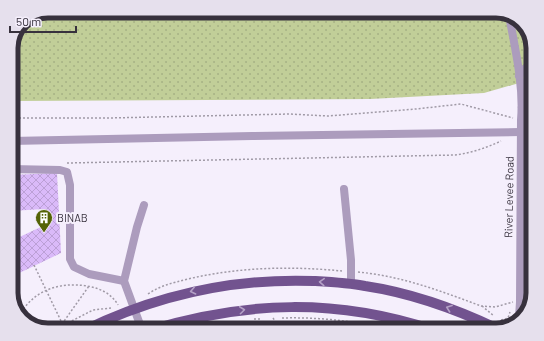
<svg xmlns="http://www.w3.org/2000/svg" width="544" height="341" viewBox="0 0 544 341" font-family="Barlow,sans-serif">
<style>
.grass{fill:url(#grass-dots)}
.building{fill:url(#building-cross-hatch)}
.lines{fill:none;stroke-linecap:round;stroke-linejoin:round}
.path{stroke:#a09aa6;stroke-width:1.5;stroke-dasharray:2 2;stroke-linecap:butt}
.minor{stroke:#ac9cbd;stroke-width:8}
.major{stroke:#72538f;stroke-width:10}
.oneway{stroke:#b4a1c6}
.labels{text-anchor:middle;stroke-width:4;stroke-linejoin:round;paint-order:stroke}
.street-label{font-size:11px;fill:#37313d;stroke:#f5effc}
.poi-label{font-size:11px;fill:#37313d;stroke:#f5effc;text-anchor:start}
.rim{fill:none;stroke:#37313d;stroke-width:5}
</style>
<defs>
<pattern id="grass-dots" width="8" height="8" patternUnits="userSpaceOnUse"><rect width="8" height="8" fill="#c1ce98"/><path d="M2 2h.1M6 6h.1" fill="none" stroke="#a6b184" stroke-width="1.8" stroke-linecap="round"/></pattern>
<pattern id="building-cross-hatch" width="8" height="8" patternUnits="userSpaceOnUse"><rect width="8" height="8" fill="#dabaf9"/><path d="M0 0l8 8M0 8l8-8" fill="none" stroke="#bca0d6"/></pattern>
</defs>
<rect width="100%" height="100%" fill="#f5effc"/>
<!-- grass -->
<path class="grass" d="M49,11H495L516,17L533,46V79L484,93L370,99L11,101V46L24,20Z"/>
<!-- building -->
<path class="building" d="M57,173L61,253L11,277V241L45,225L44,209L11,211V175Z"/>
<g class="lines">
<!-- path -->
<g class="path">
<path d="M11,118H109L289,114L328,116L416,109L461,104L513,118"/>
<path d="M67,163L455,155C471,153 486,148 501,141"/>
<path d="M34,265L62,323"/>
<path d="M358,272C401,276 441,291 481,306L495,307L513,302"/>
<path d="M148,294C161,285 173,283 188,279C239,267 291,266 342,271"/>
<path d="M482,306L494,316"/>
<path d="M21,312C37,289 60,282 87,286C100,288 112,294 118,305"/>
<path d="M273,318L281,330"/>
<path d="M282,318C319,317 356,321 392,330"/>
<path d="M254,319H262"/>
<path d="M501,320L508,318L510,312"/>
<path d="M26,321L62,324L89,286"/>
<path d="M54,330L93,310L111,308"/>
<path d="M191,330L203,327"/>
</g>
<!-- minor -->
<g class="minor">
<path d="M509,15C515,49 524,85 521,120L520,302L519,317"/>
<path d="M519,76L533,59"/>
<path d="M522,107L533,93"/>
<path d="M11,141L252,136L520,132"/>
<path d="M11,169L60,170L67,172L70,185V259L74,267L89,274L124,281"/>
<path d="M344,189L351,260V284"/>
<path d="M142,330L124,281L137,227L144,205"/>
</g>
<!-- major -->
<g class="major">
<path d="M85,330C157,295 234,278 314,281C331,282 349,283 365,286C412,293 456,309 498,329"/>
<path d="M150,330C247,301 336,298 433,330"/>
</g>
</g>
<!-- one-way arrows -->
<defs><path id="oneway-chevron" d="M-2-3.5L2.5 0L-2 3.5" fill="none" stroke-width="1.6" stroke-linecap="round" stroke-linejoin="round"/></defs>
<g class="oneway">
<use href="#oneway-chevron" transform="translate(322 282) rotate(-177)"/>
<use href="#oneway-chevron" transform="translate(193 291) rotate(168)"/>
<use href="#oneway-chevron" transform="translate(449 308) rotate(-160)"/>
<use href="#oneway-chevron" transform="translate(242 310) rotate(-7)"/>
</g>
<!-- icons -->
<defs>
<symbol id="building-pin" viewBox="-11 -11 22 30"><path d="M0 17L-7.5 6A9.5 9.5 0 1 1 7.5 6Z" fill="#556306" stroke="#f5effc"/><path d="M-4-6H4V6H1V3H-1V6H-4ZM-2.5-4.3h1.7v1.8h-1.7ZM.8-4.3h1.7v1.8H.8ZM-2.5-1h1.7V.8h-1.7ZM.8-1h1.7V.8H.8Z" fill="#fff"/></symbol>
</defs>
<g fill-rule="evenodd">
<use href="#building-pin" x="34" y="208" width="20" height="27"/>
</g>
<g class="labels">
<!-- street labels -->
<g class="street-label">
<text transform="translate(509 197) rotate(-89)" y="4">River Levee Road</text>
</g>
<!-- poi labels -->
<g class="poi-label">
<text x="57" y="222">BINAB</text>
</g>
</g>
<!-- crop -->
<path d="M0 0H544V341H0ZM48 18H496A30 30 0 0 1 526 48V293A30 30 0 0 1 496 323H48A30 30 0 0 1 18 293V48A30 30 0 0 1 48 18Z" fill="#e6e0ed" fill-rule="evenodd"/>
<path class="rim" d="M48 18H496A30 30 0 0 1 526 48V293A30 30 0 0 1 496 323H48A30 30 0 0 1 18 293V48A30 30 0 0 1 48 18Z"/>
<!-- scale -->
<path d="M10 26v6h66v-6" fill="none" stroke="#37313d" stroke-width="2"/>
<text x="16" y="26" font-size="12" fill="#37313d" stroke="#f5effc" stroke-width="3" paint-order="stroke">50 m</text>
</svg>
